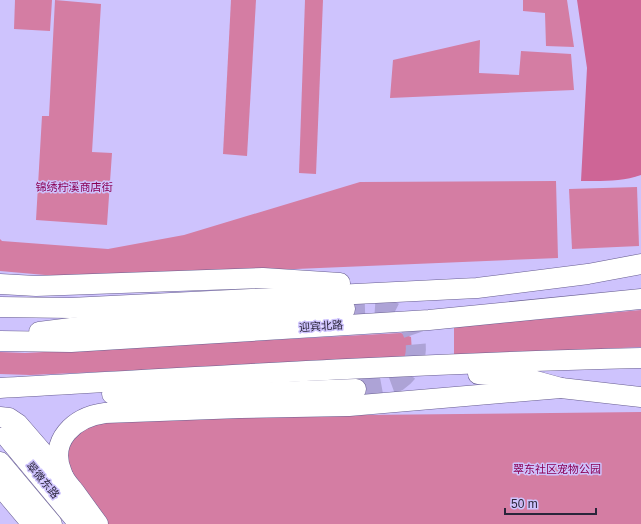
<svg xmlns="http://www.w3.org/2000/svg" width="641" height="524" viewBox="0 0 641 524" font-family="Helvetica,'Noto Sans SC',sans-serif">
<style>
.green{fill:#d47da3}
.forest{fill:#ce6596}
.lines{fill:none;stroke-linecap:round;stroke-linejoin:round}
.primary-tunnel{stroke:#ada3d6;stroke-width:20;stroke-dasharray:20 10;stroke-linecap:butt}
.primary-casing{stroke:#685e91;stroke-width:21}
.primary{stroke:#fff;stroke-width:20}
.labels{text-anchor:middle;stroke-width:3;stroke-linejoin:round;paint-order:stroke}
.park-label{font-size:11px;fill:#8a0054;stroke:#cec3fd}
.street-label{font-size:11px;fill:#2a253b;stroke:#cec3fd}
</style>
<rect width="100%" height="100%" fill="#cec3fd"/>
<!-- green -->
<g class="green">
<path d="M15,0H52L50,31L14,29Z"/>
<path d="M55,0L101,4L92,152L112,153L107,225L36,220L42,116H49Z"/>
<path d="M231,0H256L247,156L223,154Z"/>
<path d="M305,0H323L316,174L299,173Z"/>
<path d="M523,0H567L574,47L546,46L545,13L523,11Z"/>
<path d="M480,40L479,73L519,75L521,51L571,54L574,90L390,98L393,60Z"/>
<path d="M556,181L558,258L79,278L0,271V239L2,241L108,249L184,235L360,182Z"/>
<path d="M637,187L639,246L572,249L569,189Z"/>
<path d="M641,310V347L454,356V327Z"/>
<path d="M401,333L411,337L412,352L402,359L30,375L0,374V352L25,353Z"/>
<path d="M641,412V524H107L81,494L65,460L67,445L73,439L87,428L104,422L266,416Z"/>
</g>
<!-- forest -->
<path class="forest" d="M577,0H641V175C622,182 601,181 581,181L587,68Z"/>
<g class="lines">
<!-- primary-tunnel -->
<path class="primary-tunnel" d="M345,309C359,308 374,306 388,310C420,320 426,362 398,381C386,388 370,388 356,389"/>
<defs>
<g id="primary">
<path d="M0,284L36,286L263,278L340,283"/>
<path d="M0,307L70,308L477,288L588,274L641,264"/>
<path d="M87,320H132L345,309"/>
<path d="M39,332L103,324"/>
<path d="M0,341L71,342L429,320L641,299"/>
<path d="M478,374L507,376L532,380L561,388L641,397"/>
<path d="M0,388C214,376 427,363 641,358"/>
<path d="M112,394L188,395L356,389"/>
<path d="M0,417L9,418L18,424L63,476"/>
<path d="M6,436L79,524"/>
<path d="M0,462L52,524"/>
<path d="M0,486L32,524"/>
<path d="M98,524C90,513 82,502 74,491C70,486 64,480 62,473C48,441 74,417 105,413L240,408L349,406L561,388"/>
</g>
</defs>
<!-- primary casing -->
<use href="#primary" class="primary-casing"/>
<!-- primary -->
<use href="#primary" class="primary"/>
</g>
<g class="labels">
<!-- park labels -->
<g class="park-label">
<text x="74" y="191">锦绣柠溪商店街</text>
<text x="557" y="473">翠东社区宠物公园</text>
</g>
<!-- street labels -->
<g class="street-label">
<text transform="translate(321 326) rotate(-4)" y="4">迎宾北路</text>
<text transform="translate(43 480) rotate(50)" y="4">翠微东路</text>
</g>
</g>
<!-- scale -->
<path d="M505 508v6h91v-6" fill="none" stroke="#2a253b" stroke-width="2"/>
<text x="511" y="508" font-size="12" fill="#2a253b" stroke="#cec3fd" stroke-width="3" paint-order="stroke">50 m</text>
</svg>
